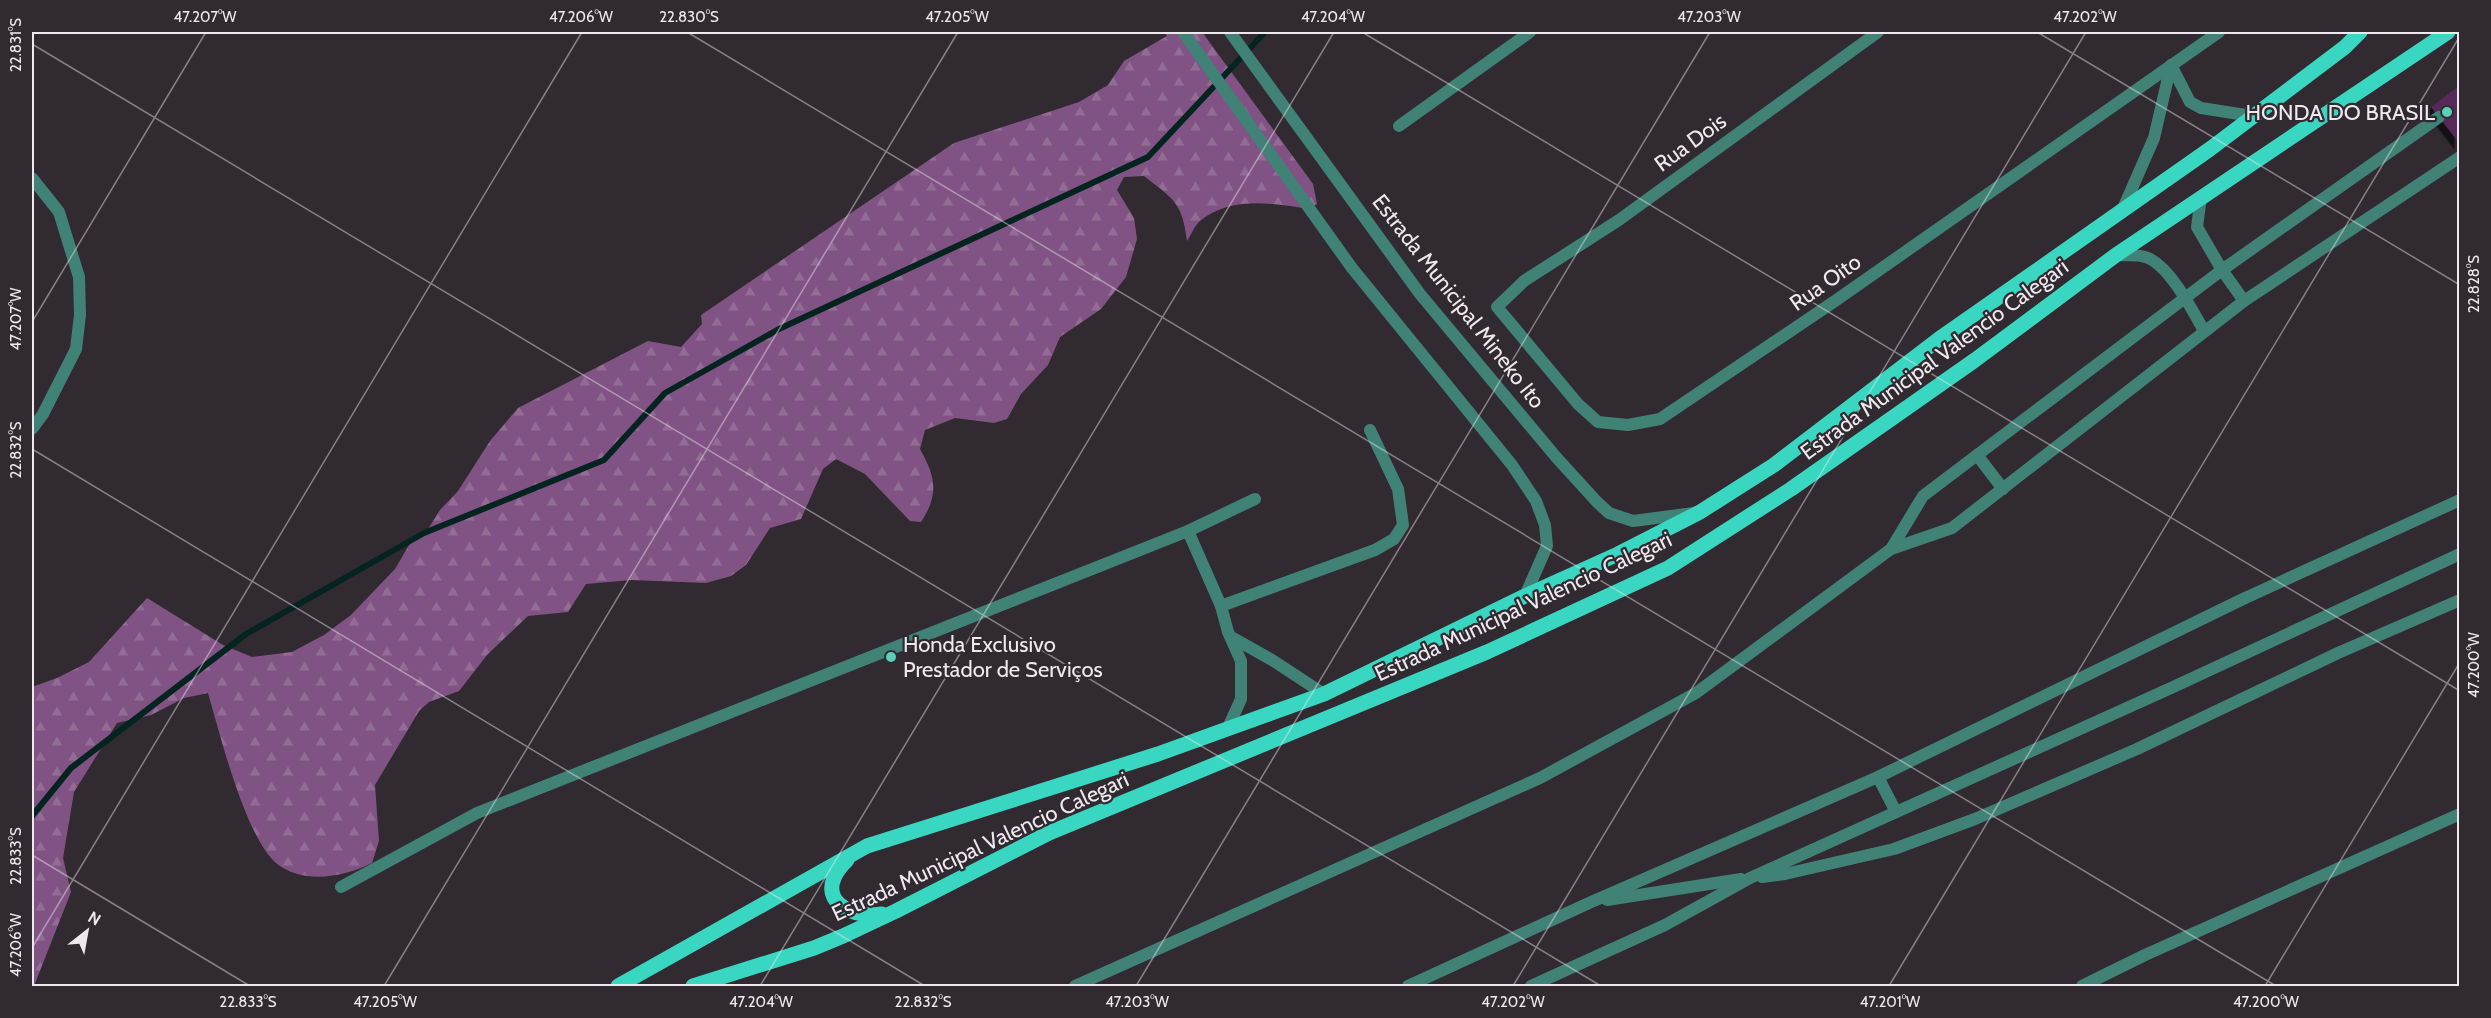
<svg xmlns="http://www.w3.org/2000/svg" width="2491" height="1018" viewBox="0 0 2491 1018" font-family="Cabin,sans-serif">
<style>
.forest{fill:url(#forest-firs)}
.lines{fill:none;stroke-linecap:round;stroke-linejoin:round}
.stream{stroke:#052420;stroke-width:6}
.building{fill:#552958;filter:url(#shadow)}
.service{stroke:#418277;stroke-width:12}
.minor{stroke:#418277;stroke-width:12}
.tertiary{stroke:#418277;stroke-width:12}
.primary{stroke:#39d7c2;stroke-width:15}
.ticks{fill:none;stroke:#eee9ee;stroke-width:1.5;stroke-opacity:0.45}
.poi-dot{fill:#5bcebc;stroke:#312b31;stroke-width:2}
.labels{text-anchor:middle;stroke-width:4.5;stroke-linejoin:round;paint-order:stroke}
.poi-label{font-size:22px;fill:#eee9ee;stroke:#312b31;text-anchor:end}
.street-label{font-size:22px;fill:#eee9ee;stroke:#312b31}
.neatline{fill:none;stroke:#eee9ee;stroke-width:2}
.ticks-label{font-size:15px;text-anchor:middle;fill:#eee9ee}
</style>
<defs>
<pattern id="forest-firs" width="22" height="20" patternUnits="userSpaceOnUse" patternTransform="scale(1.5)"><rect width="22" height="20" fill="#815384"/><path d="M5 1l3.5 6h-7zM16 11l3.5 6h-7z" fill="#936c96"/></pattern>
<filter id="shadow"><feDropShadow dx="-5.5" dy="5.5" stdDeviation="0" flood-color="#0009"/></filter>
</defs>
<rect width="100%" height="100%" fill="#312b31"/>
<!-- forest -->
<path class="forest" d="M1164,32H1202L1313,184L1317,204L1309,209C1274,203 1230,196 1200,221C1195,225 1191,235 1187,241C1182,201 1173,199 1144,176L1124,177L1117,190L1134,218L1137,239L1126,277L1101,309L1060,337L1048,365L1021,394L1007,419L994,423L955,418L925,430L920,449C936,477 939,495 921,522L910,521L865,474L836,459L823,469L801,519L770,528L746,565L731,576L706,583L632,580L586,584L568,612L528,616L487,655L459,691L429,702L419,711L375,785L379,841L372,863C344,877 303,885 276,863C245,836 220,734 208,693L184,698L151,715L117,723L74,792L63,858L71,892L34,986H32V687L57,678L89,662L147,598L223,645L252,657L292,652L324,635L351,615L395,569L412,540L425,534L440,510L458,491L490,441L518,408L648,341L681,347L702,324L701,315L954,143L1079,102L1108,85L1124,61L1167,36Z"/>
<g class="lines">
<!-- stream -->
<path class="stream" d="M32,816L71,768L246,634L424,533L604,460L665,393L779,329L1148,157L1265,32"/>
</g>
<!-- building -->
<path class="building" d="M2460,85V144L2431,107Z"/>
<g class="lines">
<!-- service -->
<g class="service">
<path d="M2201,197L2197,227L2222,270L2244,301"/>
<path d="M2116,255C2125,256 2136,254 2145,257C2168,263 2193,311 2204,331"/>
<path d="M1977,455L2003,489"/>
<path d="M1188,531L1221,606L1228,632L1241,661V699L1227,730"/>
<path d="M1891,549L1923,496L2222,270L2439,117"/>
<path d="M1221,606L1375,550L1394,539L1403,525L1398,489L1370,430"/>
<path d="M1233,638L1272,660L1324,694"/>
<path d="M1878,777L1896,812"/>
<path d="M1762,877L1785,874L1894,849L1975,819L2137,749L2338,653L2460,600"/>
<path d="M341,887L477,813L1188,531L1255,499"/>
<path d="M1607,900L1741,879"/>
<path d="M1075,986L1540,778L1696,693L1891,549L1952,528L2244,301L2460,157"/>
<path d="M1408,986L1589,903L1878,777L2243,599L2460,500"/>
<path d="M1531,986L1665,925L1750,878L2171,688L2460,554"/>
<path d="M2082,986L2145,955L2460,814"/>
</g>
<!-- minor -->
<g class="minor">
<path d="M1878,32L1619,220L1524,281L1497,307L1578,404L1598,422L1628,425L1660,419L1835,301L2219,32"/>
<path d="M2171,65L2190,102L2201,108L2252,116"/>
<path d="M1399,126L1530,32"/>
<path d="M32,178L59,212L79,277L80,315L76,349L43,414L32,429"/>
<path d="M2122,211L2154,138L2171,65"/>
</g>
<!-- tertiary -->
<g class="tertiary">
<path d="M1183,32L1352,268L1512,465L1536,501L1545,525L1547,546L1525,596"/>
<path d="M1230,32L1420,294L1556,457L1597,502L1609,513L1633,521L1694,513"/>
</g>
<!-- primary -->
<g class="primary">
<path d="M847,860C812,894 843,919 882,914"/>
<path d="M618,986L867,846L1158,754L1324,694L1525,596L1618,554L1700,512L1774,465L1939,339L2210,149L2345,47L2360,32"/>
<path d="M693,986L814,948L843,936L896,911L1049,833L1487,652L1668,568L1791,489L1975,360L2116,255L2448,32"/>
</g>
</g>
<!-- ticks -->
<path class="ticks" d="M687,32L2276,986M1362,32L2460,691M2037,32L2460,285M32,44L1601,986M32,322L206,32M32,449L925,986M32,855L250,986M32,948L582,32M384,986L958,32M760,986L1334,32M1136,986L1710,32M1513,986L2086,32M1889,986L2460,36M2265,986L2460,662"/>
<!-- markers -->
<g class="poi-dot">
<circle cx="2447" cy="112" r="6"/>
<circle cx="891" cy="657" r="6"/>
</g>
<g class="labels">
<!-- poi labels -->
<g class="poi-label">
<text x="2435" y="120">HONDA DO BRASIL</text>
<text x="903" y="652" text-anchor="start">Honda Exclusivo<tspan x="903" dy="25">Prestador de Serviços</tspan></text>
</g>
<!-- street labels -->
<g class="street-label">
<text transform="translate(1690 142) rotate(-36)" y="8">Rua Dois</text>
<text transform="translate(1825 282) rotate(-35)" y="8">Rua Oito</text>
<text transform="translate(1459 301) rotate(52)" y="8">Estrada Municipal Mineko Ito</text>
<text transform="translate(1934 359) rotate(-36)" y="8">Estrada Municipal Valencio Calegari</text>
<text transform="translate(1523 606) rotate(-25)" y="8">Estrada Municipal Valencio Calegari</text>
<text transform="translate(980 846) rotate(-25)" y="8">Estrada Municipal Valencio Calegari</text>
</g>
</g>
<!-- border -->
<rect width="2491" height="1018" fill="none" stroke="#312b31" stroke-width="66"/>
<!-- north arrow -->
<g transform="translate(87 931) rotate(31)" stroke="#312b31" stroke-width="4.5" paint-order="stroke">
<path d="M0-4.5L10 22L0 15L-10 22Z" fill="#eee9ee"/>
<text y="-9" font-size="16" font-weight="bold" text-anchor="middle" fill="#eee9ee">N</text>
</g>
<rect x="33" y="33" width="2425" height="952" class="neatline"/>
<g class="ticks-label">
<text x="205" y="22">47.207°W</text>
<text x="581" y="22">47.206°W</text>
<text x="689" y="22">22.830°S</text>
<text x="957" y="22">47.205°W</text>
<text x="1333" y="22">47.204°W</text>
<text x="1709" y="22">47.203°W</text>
<text x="2085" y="22">47.202°W</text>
<text transform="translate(16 45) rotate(-90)" y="5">22.831°S</text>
<text transform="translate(2474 284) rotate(-90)" y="5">22.828°S</text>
<text transform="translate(16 319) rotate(-90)" y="5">47.207°W</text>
<text transform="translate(16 450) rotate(-90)" y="5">22.832°S</text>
<text transform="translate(2474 665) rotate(-90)" y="5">47.200°W</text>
<text transform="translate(16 856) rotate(-90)" y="5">22.833°S</text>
<text transform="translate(16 945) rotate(-90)" y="5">47.206°W</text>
<text x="248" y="1007">22.833°S</text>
<text x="385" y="1007">47.205°W</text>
<text x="761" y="1007">47.204°W</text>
<text x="923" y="1007">22.832°S</text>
<text x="1137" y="1007">47.203°W</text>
<text x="1513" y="1007">47.202°W</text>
<text x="1890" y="1007">47.201°W</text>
<text x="2266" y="1007">47.200°W</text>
</g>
</svg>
